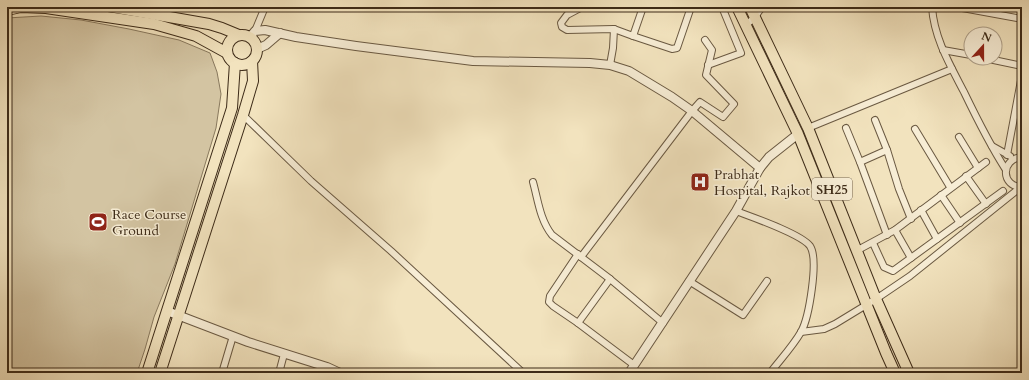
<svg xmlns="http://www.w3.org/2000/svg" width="1029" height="380" viewBox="0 0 1029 380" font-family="Cardo,serif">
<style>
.green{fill:#d3c4a2;stroke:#88785d}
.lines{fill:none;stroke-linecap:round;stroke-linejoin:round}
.minor-casing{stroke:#6a5942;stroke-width:8}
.tertiary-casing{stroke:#6a5942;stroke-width:10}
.primary-casing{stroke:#3d2b18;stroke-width:12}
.minor{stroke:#f7edd5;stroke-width:6}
.tertiary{stroke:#f7edd5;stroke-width:8}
.primary{stroke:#f2e3be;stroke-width:10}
.labels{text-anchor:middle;stroke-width:3;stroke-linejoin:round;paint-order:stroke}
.shield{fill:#f7edd5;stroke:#756551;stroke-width:1}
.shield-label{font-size:13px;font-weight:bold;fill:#3d2b18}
.poi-label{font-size:14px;fill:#3d2b18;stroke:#f7edd5;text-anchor:start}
</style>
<rect width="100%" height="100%" fill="#f2e3be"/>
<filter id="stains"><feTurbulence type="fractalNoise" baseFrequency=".005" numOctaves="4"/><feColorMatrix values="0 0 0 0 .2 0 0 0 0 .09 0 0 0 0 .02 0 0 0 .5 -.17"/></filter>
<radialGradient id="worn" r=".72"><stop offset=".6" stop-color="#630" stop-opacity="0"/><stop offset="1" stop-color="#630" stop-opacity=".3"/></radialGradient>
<!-- green -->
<path class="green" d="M41,16L81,20L129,29L179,40L210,53L217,72L221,94L216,128L175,264L154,317L145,349L137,373H7V18Z"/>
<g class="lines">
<defs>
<g id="minor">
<path d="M582,7L567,15L561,23L562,27L567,30L614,29L633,36L643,7"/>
<path d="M932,7C934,38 950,65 964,92C977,119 990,145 1006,170"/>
<path d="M957,7L1022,19"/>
<path d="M745,26L755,17L762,7"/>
<path d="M255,31L265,7"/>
<path d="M633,36L672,49L677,48L691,7"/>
<path d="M943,50L971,55"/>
<path d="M984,58L1022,66"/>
<path d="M610,65L613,48L614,29"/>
<path d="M708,65L741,53L722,7"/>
<path d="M243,115L311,181L391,251L523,373"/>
<path d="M875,120L887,150L899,189L911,219"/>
<path d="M808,128L952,69"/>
<path d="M846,128L860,162L887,235"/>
<path d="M915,129L950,187"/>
<path d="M959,137L978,168"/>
<path d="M992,146L1010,156"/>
<path d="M1007,155L1022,75"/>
<path d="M1022,157C1000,159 1001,187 1022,187"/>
<path d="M860,162L887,150"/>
<path d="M966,176L986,204"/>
<path d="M533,182C538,200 540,220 552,235L610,279L663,323"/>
<path d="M941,195L960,223"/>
<path d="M921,210L937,239"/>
<path d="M736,211C752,217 801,234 810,246C819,259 809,318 801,332C793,346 780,360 770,373"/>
<path d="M895,230L911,258"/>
<path d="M873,243L884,267L893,271L1003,191"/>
<path d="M856,251L895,230L986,162"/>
<path d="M578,254L550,296L549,302L553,306L578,323L634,365"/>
<path d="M581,257L692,111L700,102L723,117L734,104L706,75L712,50L705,40"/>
<path d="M689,281L743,315L767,281"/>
<path d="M578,323L610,279"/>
<path d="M801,332L824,329L835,324L876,299L910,276L1021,187"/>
<path d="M222,373L233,336"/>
<path d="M279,373L284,354"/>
</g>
<g id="tertiary">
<path d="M250,37L255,31L265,30L296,37L356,46L473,61L590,63L610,65L629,71L672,97L692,111L760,168"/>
<path d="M257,49L266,45L280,33"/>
<path d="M167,311L248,342L327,367L340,373"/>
<path d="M629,373L736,211L760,168L769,157L798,134"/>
</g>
<g id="primary">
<path d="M112,7L209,24L222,28L239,35"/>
<path d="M737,7L798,134L886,353L895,373"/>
<path d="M750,7L808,128L876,299L909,373"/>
<path d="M7,10L21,7L46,8L154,24L196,36L227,53"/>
<circle cx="242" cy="50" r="15"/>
<path d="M147,373L232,108L235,63"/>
<path d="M160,373L243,115L253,81L252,61"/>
</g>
</defs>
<!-- minor casing -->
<use href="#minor" class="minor-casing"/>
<!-- tertiary casing -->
<use href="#tertiary" class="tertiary-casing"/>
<!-- primary casing -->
<use href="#primary" class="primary-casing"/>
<!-- minor -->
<use href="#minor" class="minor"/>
<!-- tertiary -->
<use href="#tertiary" class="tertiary"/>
<!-- primary -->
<use href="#primary" class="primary"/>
</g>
<!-- icons -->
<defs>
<symbol id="hospital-square" viewBox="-11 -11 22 22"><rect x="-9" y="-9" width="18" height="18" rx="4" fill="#8f2418" stroke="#f7edd5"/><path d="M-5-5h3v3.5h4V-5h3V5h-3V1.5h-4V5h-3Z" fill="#fff"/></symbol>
<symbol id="stadium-square" viewBox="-11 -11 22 22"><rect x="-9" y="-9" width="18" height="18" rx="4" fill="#8f2418" stroke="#f7edd5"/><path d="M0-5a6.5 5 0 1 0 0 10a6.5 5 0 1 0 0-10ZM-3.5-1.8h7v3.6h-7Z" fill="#fff"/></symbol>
</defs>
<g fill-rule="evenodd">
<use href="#hospital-square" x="689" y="171" width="22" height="22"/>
<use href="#stadium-square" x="87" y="211" width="22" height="22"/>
</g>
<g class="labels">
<!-- shield labels -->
<rect class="shield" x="812" y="178" width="40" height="22" rx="3"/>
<g class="shield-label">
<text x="832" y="194">SH25</text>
</g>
<!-- poi labels -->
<g class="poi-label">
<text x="714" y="179">Prabhat<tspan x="714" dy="16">Hospital, Rajkot</tspan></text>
<text x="112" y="219">Race Course<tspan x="112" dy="16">Ground</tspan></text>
</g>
</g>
<!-- margin -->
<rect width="1029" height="380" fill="none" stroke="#f2e3be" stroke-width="24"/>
<rect x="8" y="8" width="1013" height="364" fill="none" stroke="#3d2b18" stroke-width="2"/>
<rect x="12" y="12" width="1005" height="356" fill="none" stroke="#3d2b18"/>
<!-- north arrow -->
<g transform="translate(983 46) rotate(21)"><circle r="19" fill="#f7edd5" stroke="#ad9f89"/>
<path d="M0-3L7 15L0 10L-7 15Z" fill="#8f2418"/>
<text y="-6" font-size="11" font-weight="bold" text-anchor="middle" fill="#3d2b18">N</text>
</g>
<rect width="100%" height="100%" filter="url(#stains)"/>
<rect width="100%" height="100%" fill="url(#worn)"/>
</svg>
